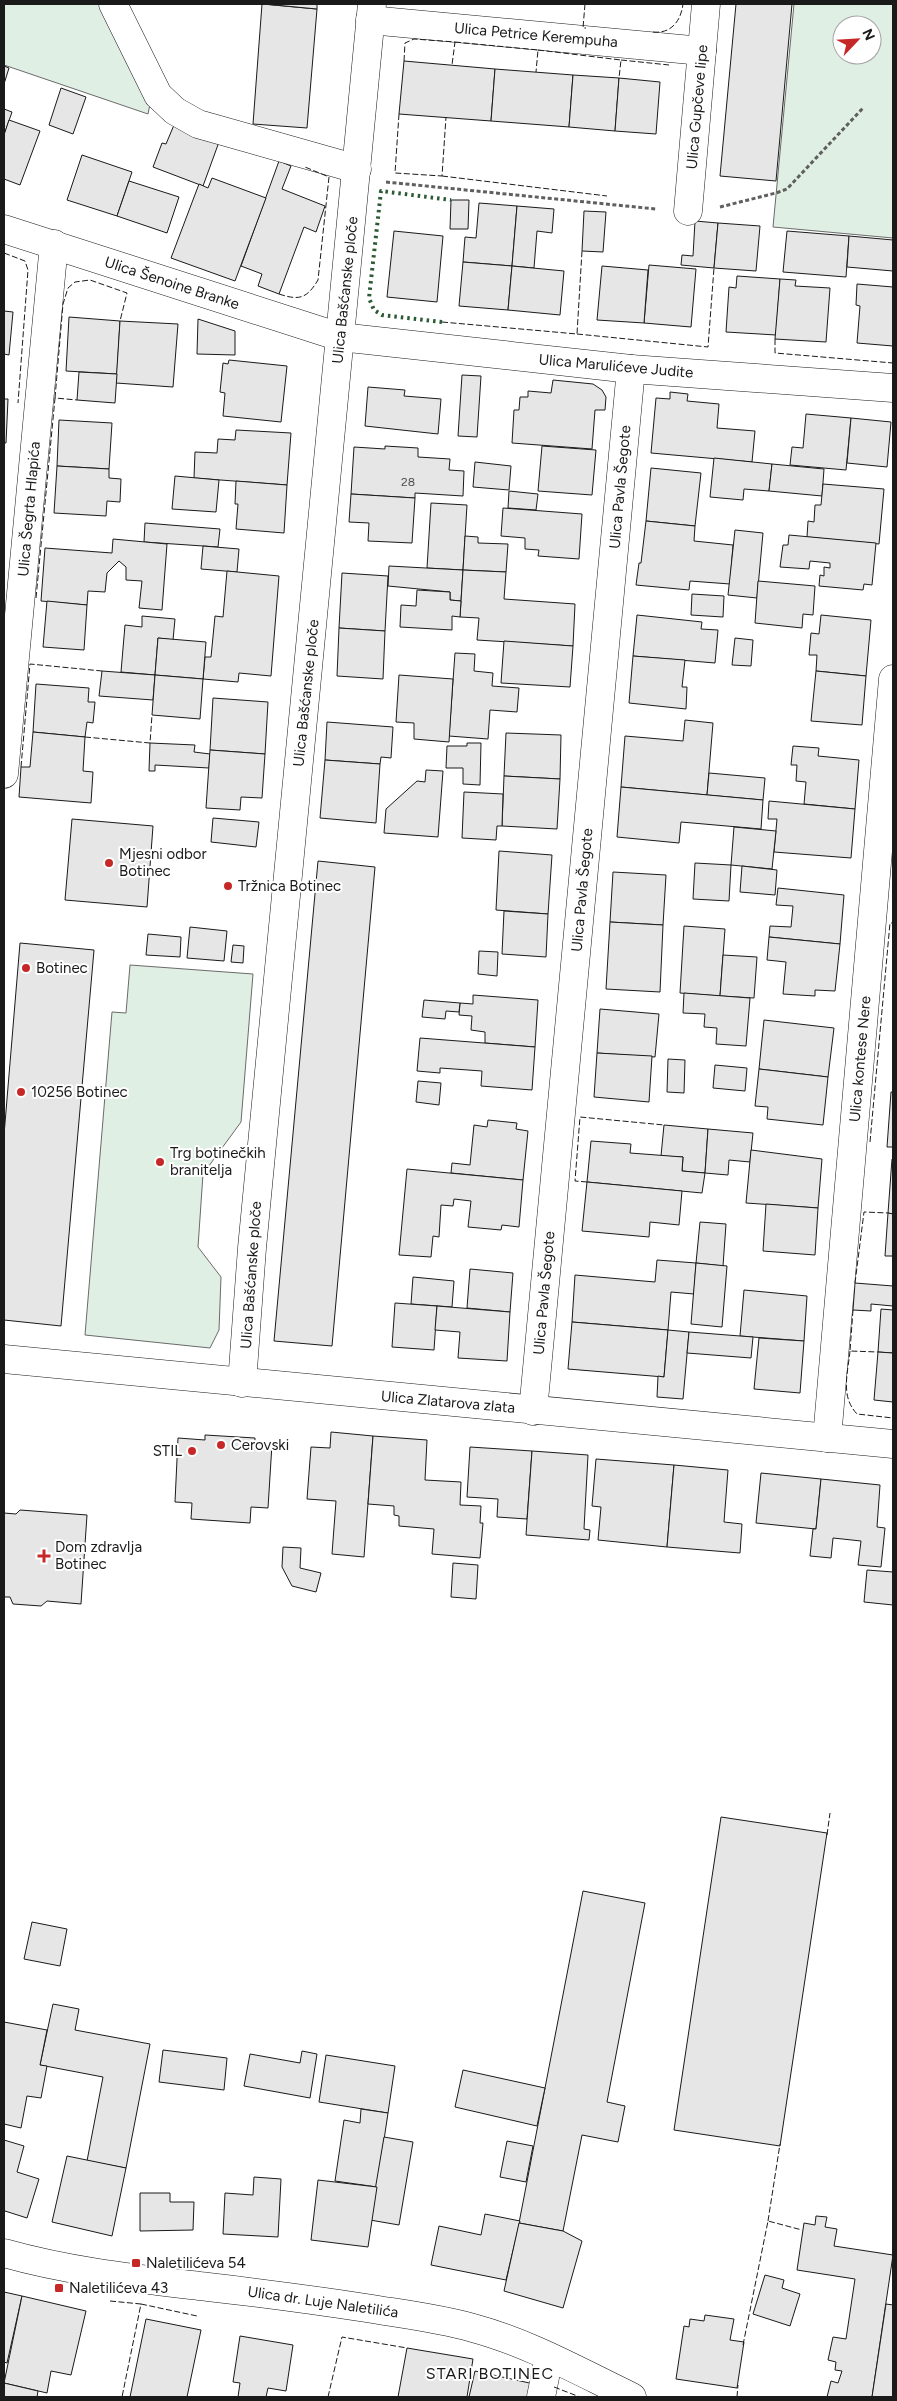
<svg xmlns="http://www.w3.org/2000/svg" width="897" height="2401" viewBox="0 0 897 2401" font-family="Figtree,sans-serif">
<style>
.green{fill:#e0efe3;stroke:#6a6a6a;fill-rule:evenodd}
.building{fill:#e6e6e6;stroke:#1a1a1a}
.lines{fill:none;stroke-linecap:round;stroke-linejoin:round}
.minor-casing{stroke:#1a1a1a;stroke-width:29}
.path{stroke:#5f5f5f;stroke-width:3;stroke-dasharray:4 2.5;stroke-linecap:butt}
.minor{stroke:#fff;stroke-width:28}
.hedge{stroke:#2b5a34;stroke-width:4;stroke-dasharray:2.5 4;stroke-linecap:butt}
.fence{stroke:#1a1a1a;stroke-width:1;stroke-dasharray:6 2.5;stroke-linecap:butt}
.poi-dot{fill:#c62828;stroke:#fff;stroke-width:2}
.labels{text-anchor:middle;stroke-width:4;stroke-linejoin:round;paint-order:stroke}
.number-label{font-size:12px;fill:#4d4d4d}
.street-label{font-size:15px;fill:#1a1a1a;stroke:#fff}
.poi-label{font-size:15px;fill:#1a1a1a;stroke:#fff;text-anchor:start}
.neighbourhood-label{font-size:16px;letter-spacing:1px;fill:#1a1a1a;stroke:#fff}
</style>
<rect width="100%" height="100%" fill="#fff"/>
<!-- green -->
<g class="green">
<path d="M4,4H104L150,104L148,114L4,65Z"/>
<path d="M794,4H893V238L773,227ZM842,25H872V55H842Z"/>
<path d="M130,965L253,974L241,1122L203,1174L198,1247L221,1277L219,1330L210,1348L85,1335L112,1012L126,1013Z"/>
</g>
<!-- building -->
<g class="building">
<path d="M262,4L317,9L307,128L253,124Z"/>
<path d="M264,4H317V9Z"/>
<path d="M736,4H792L776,181L720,176Z"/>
<path d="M404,61L495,69L491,121L399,114Z"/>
<path d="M4,66L9,68L4,84Z"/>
<path d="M495,69L573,75L569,127L491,121Z"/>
<path d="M573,75L619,78L615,131L569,127Z"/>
<path d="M619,78L660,82L656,134L615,131Z"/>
<path d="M61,88L86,97L73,134L49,125Z"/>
<path d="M4,109L12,112L4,135Z"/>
<path d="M9,120L40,131L20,185L4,179V135Z"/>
<path d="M174,125L219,142L203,186L153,167L162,143L166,144Z"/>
<path d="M82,155L132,172L117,216L67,200Z"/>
<path d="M279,161L291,166L282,189L325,206L316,232L304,227L279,294L258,286L262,274L241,266Z"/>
<path d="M212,178L266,198L235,281L171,258L199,184L208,188Z"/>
<path d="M129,181L179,197L167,233L117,216Z"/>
<path d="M451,200H469L468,229H450Z"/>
<path d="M479,203L517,206L512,266L463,262L465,237L476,238Z"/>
<path d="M517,206L554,209L552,233L537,231L534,268L512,266Z"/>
<path d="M584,211L606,212L603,252L582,251Z"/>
<path d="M695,221L718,223L714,268L681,265L682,255L693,256Z"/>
<path d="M718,223L760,226L756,271L714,268Z"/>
<path d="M394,231L443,236L437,302L387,297Z"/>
<path d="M787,231L849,236L846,277L783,272Z"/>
<path d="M849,236L893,240V271L847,267Z"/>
<path d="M463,262L512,266L508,310L459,306Z"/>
<path d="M649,265L696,269L691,327L644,323Z"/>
<path d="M512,266L564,271L560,315L508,310Z"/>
<path d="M602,266L648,270L644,323L597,320Z"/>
<path d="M737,276L780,279L776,335L726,332L729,287L736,288Z"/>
<path d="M780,279L796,280L795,286L830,288L826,342L775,339Z"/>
<path d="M857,284L893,287V346L857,343L860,306L856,305Z"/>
<path d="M4,311L13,312L9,355L4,354Z"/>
<path d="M69,317L120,321L117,374L66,371Z"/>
<path d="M198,319L235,331V355L197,354Z"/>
<path d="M120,321L178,324L173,387L116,383Z"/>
<path d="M229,360L287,366L281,422L223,416L225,393L220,392L223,363L228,364Z"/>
<path d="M79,372L117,374L115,403L77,400Z"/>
<path d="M462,375L481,376L477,437L458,436Z"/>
<path d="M553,380L593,384L602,390L606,397L605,410H595L592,449L512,443L514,410H519L520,397H528V391L551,393Z"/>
<path d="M368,387L405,390L404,396L441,399L438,434L365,426Z"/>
<path d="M670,392L688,394L687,401L719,404L717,428L755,431L752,462L651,453L656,398L670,399Z"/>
<path d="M4,399H8L6,443H4Z"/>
<path d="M806,414L851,418L846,470L790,465L792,447L803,448Z"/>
<path d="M851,418L891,422L887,467L847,463Z"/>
<path d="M59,420L112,423L109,469L57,466Z"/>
<path d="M236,430L291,433L287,485L194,478L195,452L217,453L218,439L235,440Z"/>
<path d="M385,446L418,448V457L450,459L449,470L464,471L463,496L415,493V498L351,494L354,447L385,449Z"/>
<path d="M542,446L596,450L592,495L538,491Z"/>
<path d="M714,458L772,464L769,491L744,489L743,500L710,497Z"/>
<path d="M475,462L511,466L509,490L473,487Z"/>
<path d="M772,464L824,469L822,496L769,491Z"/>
<path d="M57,466L109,469V478L121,479L120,502L107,501L106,516L54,513Z"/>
<path d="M651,468L701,473L695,526L646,521Z"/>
<path d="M175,476L219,480L216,512L172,509Z"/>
<path d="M236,481L287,485L284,533L236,529L238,504H235Z"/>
<path d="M823,484L884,489L879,544L807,537L808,521L814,522L815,505H821Z"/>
<path d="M509,491L538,494L536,510L508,508Z"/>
<path d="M351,494L415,498L412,543L368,541L369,523L349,522Z"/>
<path d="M431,503L467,505L463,570L427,568Z"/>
<path d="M503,508L582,514L579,559L538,556L539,550L525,549V538L501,536Z"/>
<path d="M646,521L695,526L694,541L733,545L730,584L690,581L689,590L636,585L639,563H641Z"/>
<path d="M145,523L220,529L218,547L144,542Z"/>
<path d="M735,530L763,533L757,598L728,595Z"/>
<path d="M789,535L876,543L872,585L864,584L863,590L819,586L820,575L824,576V567L830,568V563L810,561L809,569L780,567L783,545H788Z"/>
<path d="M465,536L478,537V543L508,544L506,572L463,570Z"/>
<path d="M113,539L167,544L162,610L139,608L142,581L126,580V567L119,561L107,573L105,592L88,591L87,605L41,601L45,548L112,553Z"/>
<path d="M203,546L239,549L237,572L201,569Z"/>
<path d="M389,566L463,570L461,601L450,600V592L388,586Z"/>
<path d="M463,570L506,572L504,599L575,604L573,646L477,640L479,618L460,617Z"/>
<path d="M227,571L279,576L271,676L239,673L238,682L203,679L205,657H211L215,616L223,617Z"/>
<path d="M342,573L388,576L385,631L339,628Z"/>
<path d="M758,581L815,586L813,615L803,614L802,628L755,623Z"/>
<path d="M417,590L450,592V600L461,601L460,617L452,616V630L400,627L401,605L416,606Z"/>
<path d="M692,594L724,596L723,617L691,615Z"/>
<path d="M47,601L87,605L84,650L43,647Z"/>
<path d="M637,615L702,622L701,629L718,630L715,663L633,656Z"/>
<path d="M821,615L871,620L866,676L816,671L817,655H809L811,633L819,634Z"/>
<path d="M142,616L175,619L173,640L158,638L155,675L121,672L125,625L142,627Z"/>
<path d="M339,628L385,631L383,679L337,676Z"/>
<path d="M158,638L206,642L203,679L155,675Z"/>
<path d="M735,638L753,640L751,666L732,665Z"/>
<path d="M504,641L573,646L570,687L501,683Z"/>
<path d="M455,653L475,654L474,671L493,673L492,686L519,688L517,712L490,710L488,739L449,736Z"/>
<path d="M633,656L685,660L682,687H687L686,709L629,703Z"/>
<path d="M102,671L155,675L153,700L99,696Z"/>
<path d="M816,671L866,676L862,725L811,721Z"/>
<path d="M155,675L203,679L200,719L152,715Z"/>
<path d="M399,675L453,679L449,742L414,739V723L396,722Z"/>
<path d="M36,684L89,688L88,702H95L93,723L87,722L85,737L33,732Z"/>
<path d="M213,698L268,702L265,754L210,750Z"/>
<path d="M685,720L713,723L707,795L621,787L625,736L683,741Z"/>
<path d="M327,722L393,727L391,758L381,757L380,764L325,760Z"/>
<path d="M33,732L85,737L83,771L93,772L91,803L19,797L21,767H30Z"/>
<path d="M506,733L561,735L560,779L504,776Z"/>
<path d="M150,743L195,745L194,752L210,754L209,768L155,765V771H149Z"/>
<path d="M467,743H481L480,785L463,784V768H446L447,746H467Z"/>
<path d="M793,746L819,748L818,756L859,760L855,809L804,804L806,782L796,781L797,765H791Z"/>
<path d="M210,750L265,754L262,798L241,797L240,810L206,808Z"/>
<path d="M325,760L380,764L376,823L320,818Z"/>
<path d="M426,770L443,771L438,837L384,833L386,809L417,781L425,782Z"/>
<path d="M709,773L765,778L763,800L707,795Z"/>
<path d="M504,776L560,779L557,829L502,826Z"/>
<path d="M621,787L763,800L761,829L681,822L679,843L617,837Z"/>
<path d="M464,792L503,794L502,826H497L496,840L462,838Z"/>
<path d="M769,801L855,809L851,858L774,852L777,819H768Z"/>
<path d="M213,818L259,822L256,847L211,842Z"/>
<path d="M72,819L153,826L147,907L65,900Z"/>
<path d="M734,827L776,831L772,869L731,865Z"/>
<path d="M499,851L552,855L548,914L496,910Z"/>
<path d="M318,861L375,867L332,1346L274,1341Z"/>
<path d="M695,863L731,865L729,901L693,899Z"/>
<path d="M742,866L777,870L775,895L740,892Z"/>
<path d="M613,872L666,875L663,925L610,922Z"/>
<path d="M778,888L844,895L840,944L769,937L770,926L791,927L793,906L776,905Z"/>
<path d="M504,911L548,914L546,957L502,954Z"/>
<path d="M610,922L663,925L660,992L606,989Z"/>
<path d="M684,926L725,929L720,996L680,993Z"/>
<path d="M190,927L227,931L224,961L187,958Z"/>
<path d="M148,934L181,937L180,957L146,955Z"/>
<path d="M769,937L840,944L835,991L815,990V996L783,994L786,962L767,960Z"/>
<path d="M20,943L94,950L61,1326L4,1320V1135Z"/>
<path d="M233,945L244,946L243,963L231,962Z"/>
<path d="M479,951L498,952L497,976L478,974Z"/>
<path d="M723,955L757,957L754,998L720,996Z"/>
<path d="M684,993L750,998L746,1046L716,1044L717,1028L704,1027L705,1014L683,1013Z"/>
<path d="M473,995L538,1000L535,1047L485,1043V1032L471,1030L472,1016L459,1015L460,1003L473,1004Z"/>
<path d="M424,1000L460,1003L459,1012L446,1011L445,1019L422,1017Z"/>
<path d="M600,1009L659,1014L655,1057L597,1053Z"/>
<path d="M764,1020L834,1028L828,1077L759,1069Z"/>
<path d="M420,1038L535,1047L532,1090L481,1086L482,1071L440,1068V1073L417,1071Z"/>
<path d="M597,1053L652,1056L649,1102L594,1097Z"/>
<path d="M668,1059L685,1060L684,1093L667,1092Z"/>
<path d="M715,1065L747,1068L745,1091L713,1088Z"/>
<path d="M759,1069L828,1077L823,1125L767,1119L768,1107L755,1106Z"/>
<path d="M418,1081L441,1083L439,1105L416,1102Z"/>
<path d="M891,1092H893V1147H887Z"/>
<path d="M488,1120L517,1123L516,1129L528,1131L523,1180L451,1173L452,1163L470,1165L474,1125L487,1127Z"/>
<path d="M664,1125L708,1129L705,1173L682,1171L683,1157L661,1156Z"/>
<path d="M708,1129L753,1133L750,1162L729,1160L728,1175L705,1173Z"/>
<path d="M591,1141L631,1144L630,1153L683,1157L682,1171L705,1173L702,1193L587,1182Z"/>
<path d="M751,1150L822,1159L818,1208L746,1203Z"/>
<path d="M892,1159H893V1214L888,1213Z"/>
<path d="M407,1169L523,1180L519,1227L502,1225L501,1230L468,1227L471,1201L454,1199L453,1206L441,1205L439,1237L433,1236L431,1257L399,1255Z"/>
<path d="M587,1182L682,1191L679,1225L650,1222L649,1237L582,1231Z"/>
<path d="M766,1204L818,1208L815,1255L763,1251Z"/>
<path d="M888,1213L893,1214V1256H885Z"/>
<path d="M700,1222L726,1224L723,1266L696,1263Z"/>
<path d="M657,1260L696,1263L694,1294L671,1292L668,1330L572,1322L575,1275L655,1282Z"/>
<path d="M696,1263L727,1266L722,1327L691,1324Z"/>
<path d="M470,1269L513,1273L510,1312L467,1308Z"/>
<path d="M413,1277L454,1281L452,1307L411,1304Z"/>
<path d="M855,1283L893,1286V1306L871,1304V1311L853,1310Z"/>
<path d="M744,1290L807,1296L804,1341L740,1336Z"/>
<path d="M395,1303L437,1306L434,1350L392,1347Z"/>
<path d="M437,1306L510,1312L507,1361L458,1358L460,1332L435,1330Z"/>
<path d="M881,1309L893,1310V1353L878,1352Z"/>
<path d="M572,1322L668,1330L664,1377L568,1369Z"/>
<path d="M668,1330L689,1332L683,1399L657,1397L658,1376L664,1377Z"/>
<path d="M689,1332L753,1337L751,1358L687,1353Z"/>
<path d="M759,1338L804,1341L800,1393L754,1389Z"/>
<path d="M878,1352L893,1353V1402L874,1400Z"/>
<path d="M331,1432L373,1436L364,1557L332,1554L336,1501L307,1499L311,1447L330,1448Z"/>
<path d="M205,1435L255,1438V1443L272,1444L268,1508L251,1507L250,1523L191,1519L192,1503L175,1502L178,1438L205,1440Z"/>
<path d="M373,1436L427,1440L425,1480L461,1482L460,1505L481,1506L480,1523H483L480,1558L432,1554L434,1529L399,1526V1516L394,1515V1506L368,1504Z"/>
<path d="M470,1447L532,1451L527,1519L497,1517L498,1499L467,1497Z"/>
<path d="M532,1451L588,1455L584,1529L590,1530L589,1540L526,1535Z"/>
<path d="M596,1459L674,1465L667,1547L598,1540L601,1507L592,1506Z"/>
<path d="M674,1465L728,1470L724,1522L742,1524L740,1553L667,1547Z"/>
<path d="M761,1473L821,1479L816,1529L756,1523Z"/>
<path d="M821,1479L880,1485L877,1527L885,1528L881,1567L858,1565L861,1541L833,1538L831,1558L810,1556L813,1529H816Z"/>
<path d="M20,1510L87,1515L81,1604L47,1601L41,1606L13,1604L10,1597H4V1513L16,1514Z"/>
<path d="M283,1547L301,1548L300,1568L321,1573L316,1592L292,1586L282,1567Z"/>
<path d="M453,1563L478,1565L476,1599L451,1597Z"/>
<path d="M867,1570L893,1572V1605L864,1602Z"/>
<path d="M721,1817L827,1833L780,2146L674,2130Z"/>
<path d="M583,1891L645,1903L607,2102L625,2106L618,2142L582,2135L563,2231L519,2223Z"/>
<path d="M32,1922L67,1929L60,1966L24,1959Z"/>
<path d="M53,2004L79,2009L75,2030L150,2044L126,2168L87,2161L103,2077L40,2065Z"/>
<path d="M4,2022L47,2030L40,2065L47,2066L41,2098L27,2096L21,2128L4,2124Z"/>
<path d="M163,2050L227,2058L224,2090L159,2082Z"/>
<path d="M302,2051L317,2054L310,2098L244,2086L250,2054L300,2063Z"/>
<path d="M326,2055L395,2066L388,2113L319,2102Z"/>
<path d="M463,2070L545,2088L537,2126L455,2107Z"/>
<path d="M361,2109L388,2113L377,2187L335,2181L344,2120L360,2123Z"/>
<path d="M384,2137L413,2142L399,2225L370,2220Z"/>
<path d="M4,2140L24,2146L17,2172L39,2179L27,2218L5,2211L4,2213Z"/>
<path d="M507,2141L533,2146L526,2182L500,2177Z"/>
<path d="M67,2156L126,2168L112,2236L52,2222Z"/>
<path d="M254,2177L281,2179L278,2237L223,2234L225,2193L253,2195Z"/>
<path d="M318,2180L377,2187L368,2247L311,2240Z"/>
<path d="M140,2193H170V2202H194L193,2230L140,2231Z"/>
<path d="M485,2214L520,2221L506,2280L431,2265L439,2226L481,2235Z"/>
<path d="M816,2216L827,2217L825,2227L837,2229L834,2246L893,2255L872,2397H827L831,2381L838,2383L842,2371L835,2370L836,2362L828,2360L833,2337L846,2339L855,2279L797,2270L804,2223L815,2225Z"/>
<path d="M519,2223L563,2231L582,2241L563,2308L504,2291Z"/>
<path d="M765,2275L784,2280L782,2288L800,2294L790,2326L753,2314Z"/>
<path d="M4,2292L22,2296L7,2363L4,2362Z"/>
<path d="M22,2296L86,2311L71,2375L51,2371L47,2393L4,2383Z"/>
<path d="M886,2304L893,2305V2397H872Z"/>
<path d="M705,2315L734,2319L730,2340L744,2342L737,2388L676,2379L684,2326L689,2327L690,2319L704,2321Z"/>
<path d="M146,2319L201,2330L187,2397H130Z"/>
<path d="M240,2336L293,2345L286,2391L268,2388L266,2397H238L240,2383L233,2382Z"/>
<path d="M407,2348L473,2359L467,2397H398Z"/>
<path d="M475,2371L534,2384L531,2397H469Z"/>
<path d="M4,2383L38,2391L37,2397H4Z"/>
</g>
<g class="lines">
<defs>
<g id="minor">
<path d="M113,4L158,95L175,111L198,124L357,169"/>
<path d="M370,20L702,51"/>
<path d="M688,211L706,4"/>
<path d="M4,229L340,337L631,369L893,388"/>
<path d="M4,774L54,244"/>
<path d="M4,1359L893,1444"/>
<path d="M242,1383L252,1248L372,4"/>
<path d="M533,1411L631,369"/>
<path d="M827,1438L893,679"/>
<path d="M4,2253C71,2272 140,2279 208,2287C261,2293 313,2300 366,2308C402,2314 438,2318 473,2328C529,2343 580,2372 632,2397"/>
<path d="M541,2397L549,2357"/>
</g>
</defs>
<!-- minor casing -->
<use href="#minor" class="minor-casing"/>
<!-- path -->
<g class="path">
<path d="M386,182L656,209"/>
<path d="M720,207L776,193L787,189L863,108"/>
</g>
<!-- minor -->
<use href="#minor" class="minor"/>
<!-- hedge -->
<path class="hedge" d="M442,322L382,315L374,310L369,298L381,191L451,200"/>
<!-- fence -->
<g class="fence">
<path d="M585,4L583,28H586"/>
<path d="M653,32C671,34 681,21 683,4"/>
<path d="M455,42L538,50L536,72"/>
<path d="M538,50L621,60L619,78"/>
<path d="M621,60L669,65"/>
<path d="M404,61L405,43L414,39L455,42L452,65"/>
<path d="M399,114L395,173L442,176L446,117"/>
<path d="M442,176L607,196"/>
<path d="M4,253L25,261L28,270L18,403"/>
<path d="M279,294C300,301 307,298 318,280L329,177L305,167"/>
<path d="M442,322L577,334L582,251"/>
<path d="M577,334L708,347L714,268"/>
<path d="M775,339V353L893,363"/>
<path d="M55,398L63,304L68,288L75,282L90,280L127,293L120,321"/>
<path d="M36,598L55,398L77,400"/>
<path d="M85,737L150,743L152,715"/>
<path d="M21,767L30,664L102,671"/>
<path d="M870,1142L890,923H893"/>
<path d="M587,1182L575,1181L580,1117L664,1125"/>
<path d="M855,1283L864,1212L888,1213"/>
<path d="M853,1310L850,1351L878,1352"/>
<path d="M850,1351C848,1373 840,1396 857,1414L893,1418"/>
<path d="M827,1835L830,1813"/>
<path d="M768,2221L780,2144"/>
<path d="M110,2301L141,2304L122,2397"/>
<path d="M141,2304L197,2316"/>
<path d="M743,2345L768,2221L802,2230"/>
<path d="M554,2387L580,2397"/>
<path d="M328,2397L342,2337L407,2348"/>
<path d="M737,2397L738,2385"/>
</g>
</g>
<!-- markers -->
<g class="poi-dot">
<circle cx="109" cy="863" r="5"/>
<circle cx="228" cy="886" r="5"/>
<circle cx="26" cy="968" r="5"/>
<circle cx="21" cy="1092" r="5"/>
<circle cx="160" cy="1162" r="5"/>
<circle cx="221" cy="1445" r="5"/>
<circle cx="192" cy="1451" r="5"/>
<path d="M41.5 1548.5h5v5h5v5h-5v5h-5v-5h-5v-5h5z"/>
<rect x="131" y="2258" width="10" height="10" rx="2.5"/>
<rect x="54" y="2283" width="10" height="10" rx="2.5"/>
</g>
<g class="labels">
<!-- number labels -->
<g class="number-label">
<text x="408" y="486">28</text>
</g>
<!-- street labels -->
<g class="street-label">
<text transform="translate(536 35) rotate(5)" y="5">Ulica Petrice Kerempuha</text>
<text transform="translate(697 107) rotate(-85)" y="5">Ulica Gupčeve lipe</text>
<text transform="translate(172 283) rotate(18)" y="5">Ulica Šenoine Branke</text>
<text transform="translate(345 290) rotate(-84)" y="5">Ulica Bašćanske ploče</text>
<text transform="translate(616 366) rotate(5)" y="5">Ulica Marulićeve Judite</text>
<text transform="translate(620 487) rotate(-85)" y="5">Ulica Pavla Šegote</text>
<text transform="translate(29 509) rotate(-85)" y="5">Ulica Šegrta Hlapića</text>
<text transform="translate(306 693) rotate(-84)" y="5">Ulica Bašćanske ploče</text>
<text transform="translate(582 890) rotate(-85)" y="5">Ulica Pavla Šegote</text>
<text transform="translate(860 1059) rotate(-85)" y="5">Ulica kontese Nere</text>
<text transform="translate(251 1275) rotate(-86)" y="5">Ulica Bašćanske ploče</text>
<text transform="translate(544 1293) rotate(-85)" y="5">Ulica Pavla Šegote</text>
<text transform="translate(448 1402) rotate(5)" y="5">Ulica Zlatarova zlata</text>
<text transform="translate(323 2302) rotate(8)" y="5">Ulica dr. Luje Naletilića</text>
</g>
<!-- poi labels -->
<g class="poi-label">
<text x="119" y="859">Mjesni odbor<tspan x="119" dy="17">Botinec</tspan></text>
<text x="238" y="891">Tržnica Botinec</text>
<text x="36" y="973">Botinec</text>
<text x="31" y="1097">10256 Botinec</text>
<text x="170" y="1158">Trg botinečkih<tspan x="170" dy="17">branitelja</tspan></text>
<text x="231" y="1450">Cerovski</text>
<text x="182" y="1456" text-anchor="end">STIL</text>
<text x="55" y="1552">Dom zdravlja<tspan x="55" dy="17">Botinec</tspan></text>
<text x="146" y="2268">Naletilićeva 54</text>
<text x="69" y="2293">Naletilićeva 43</text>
</g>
<!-- neighbourhood labels -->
<g class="neighbourhood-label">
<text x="490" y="2379">STARI BOTINEC</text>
</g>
</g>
<!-- border -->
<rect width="897" height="2401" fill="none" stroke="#1a1a1a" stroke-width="10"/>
<!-- north arrow -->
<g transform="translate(857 40) rotate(65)"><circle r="24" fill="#ffffff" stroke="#a3a3a3"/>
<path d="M0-4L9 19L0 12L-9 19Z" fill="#c62828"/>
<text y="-8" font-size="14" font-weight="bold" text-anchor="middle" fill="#1a1a1a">N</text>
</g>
</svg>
